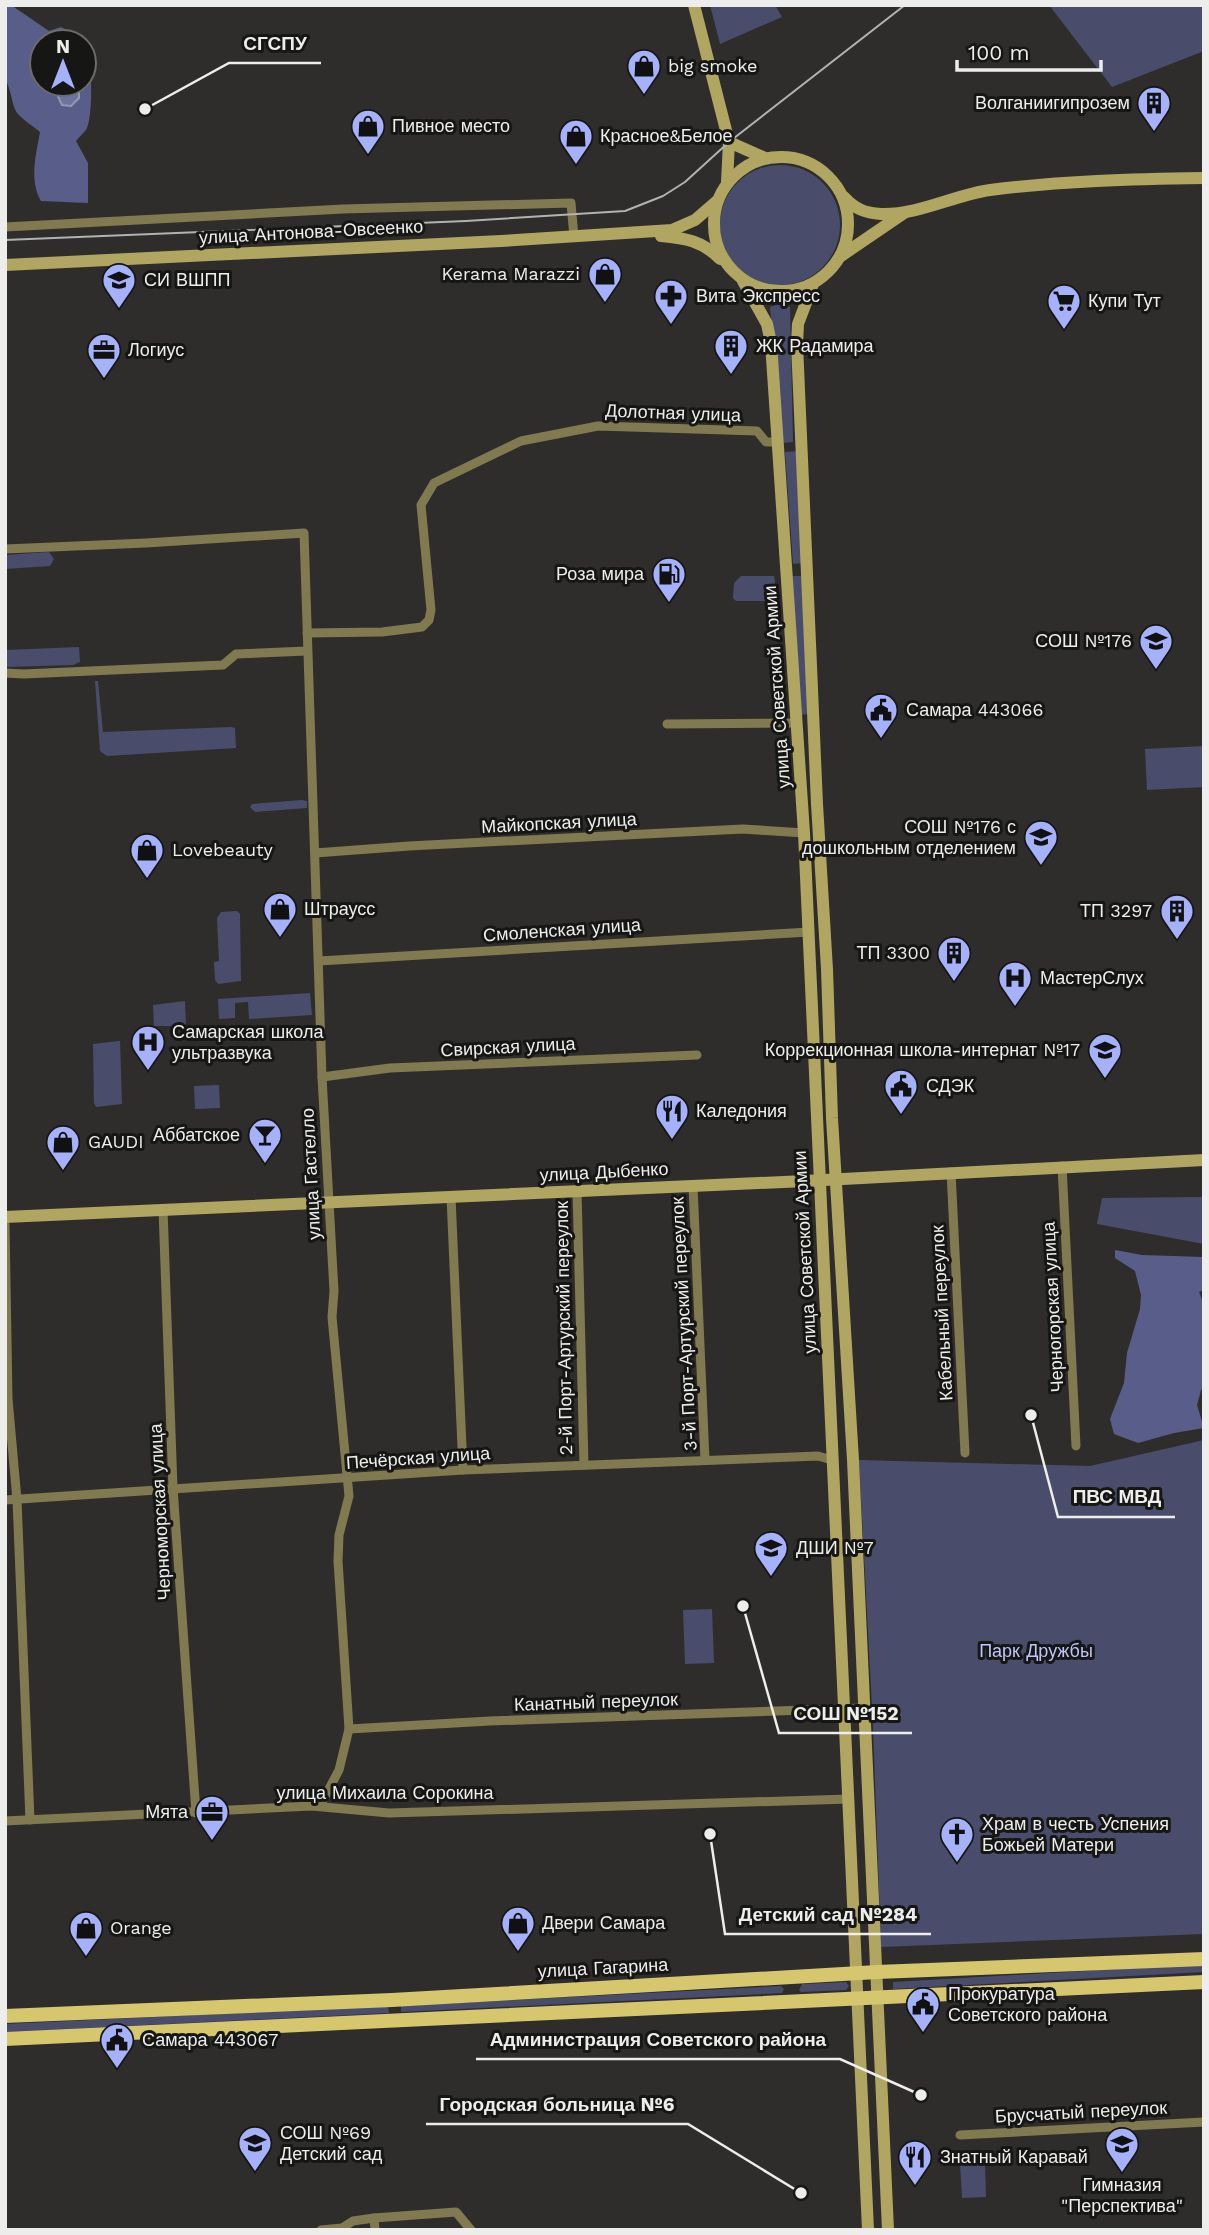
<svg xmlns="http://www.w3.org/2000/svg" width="1209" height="2235" viewBox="0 0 1209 2235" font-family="'Work Sans',sans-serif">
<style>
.green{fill:#494d6b}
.forest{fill:#585e89}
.water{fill:#6c73a0;stroke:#9398b6;stroke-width:2}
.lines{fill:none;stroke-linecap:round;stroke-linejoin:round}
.minor{stroke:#817a51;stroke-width:9}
.secondary{stroke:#b1a562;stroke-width:12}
.primary{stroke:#d6c66e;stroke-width:14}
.tram{stroke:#b2b2b0;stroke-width:2}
.labels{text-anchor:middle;stroke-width:6;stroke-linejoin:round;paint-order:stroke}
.poi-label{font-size:18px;fill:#ededeb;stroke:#161615;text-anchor:start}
.street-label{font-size:18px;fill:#ededeb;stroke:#161615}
.park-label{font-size:18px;fill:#bcc5fd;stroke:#161615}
.leader{fill:none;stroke:#ededeb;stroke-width:2.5}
.callout-dot{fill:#ededeb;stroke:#161615;stroke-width:2.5}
.callout-label{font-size:19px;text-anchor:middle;font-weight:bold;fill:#ededeb;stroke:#161615;stroke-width:6;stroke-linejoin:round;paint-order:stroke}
</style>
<rect width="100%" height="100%" fill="#2e2d2b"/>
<!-- green -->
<g class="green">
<path d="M710,5H775L782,17L720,44Z"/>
<path d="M1049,5H1204V51L1112,87Z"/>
<circle cx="780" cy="225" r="60"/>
<path d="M779,304L790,307L793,442L782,443L770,307Z"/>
<path d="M798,451L805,563L793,564L785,452Z"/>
<path d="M49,552L54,559L50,566L5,569V555Z"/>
<path d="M741,576H774L778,598L775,601H736L733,598L734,583Z"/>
<path d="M792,576H806L813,713L801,715Z"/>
<path d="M79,647L80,662L73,665L5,667V650Z"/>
<path d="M95,681H98L103,732L231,727L235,728L236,748L107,756L100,751Z"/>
<path d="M1204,746V787L1147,790L1145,749Z"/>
<path d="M302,800L307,801V808L255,812L250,807L252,804Z"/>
<path d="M237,911L240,914L241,981L218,984L215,980L214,962L219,961L217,918L221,912Z"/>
<path d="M310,993L312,1015L249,1019L248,1002L235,1003V1018L219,1019L218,999Z"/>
<path d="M185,1001L186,1026H154L153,1005Z"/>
<path d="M118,1041H120L122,1104L96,1107L94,1103L93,1044Z"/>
<path d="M219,1085L220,1108L195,1109L194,1086Z"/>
<path d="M1204,1197V1244L1097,1224L1102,1198Z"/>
<path d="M1204,1440V1934L881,1947L873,1726L859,1460L1090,1466Z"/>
<path d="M712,1609L714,1663L685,1664L683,1610Z"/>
<path d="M1204,1964V1972L893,1989V1982Z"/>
<path d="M846,1982L849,1986L846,1990L801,1992L799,1990L802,1984Z"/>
<path d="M781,1986L784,1989L782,1993L401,2012V2006Z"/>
<path d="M388,2006L389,2013L5,2032V2024Z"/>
<path d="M985,2162L986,2197L962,2198L960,2163Z"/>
</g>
<!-- forest -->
<g class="forest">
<path d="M5,5H11L49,31L61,27L72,33L79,42H42V84H84V48C93,61 93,113 87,128C85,132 79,137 76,141L88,163V203L41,201C29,180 36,155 40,132C33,126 23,120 17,113C11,103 12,91 5,79Z"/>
<path d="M1115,1250L1142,1255L1204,1257V1290L1199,1292L1204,1305V1387L1201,1390L1197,1405L1204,1428L1174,1433L1138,1443L1114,1434L1110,1419L1124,1383L1127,1353L1140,1309L1141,1295L1135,1271L1115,1258Z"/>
</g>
<!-- water -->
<path class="water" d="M52,84H79V98L71,106L62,105Z"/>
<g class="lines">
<!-- minor -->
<g class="minor">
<path d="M5,227L343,209L571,203L574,237"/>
<path d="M5,549L146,543L304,533L322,1077L334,1291L332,1317L349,1496L339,1535L338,1561L349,1729L339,1770L320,1806"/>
<path d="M307,633L382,632L422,627L429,620L431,610L421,505L434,483L521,441L598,426L757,431L766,442H778"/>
<path d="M5,673L24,674L223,665L236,654L307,651"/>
<path d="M667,724L797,723"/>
<path d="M315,853L409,846L743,829L804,833"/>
<path d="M319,961L809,932"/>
<path d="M322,1077L390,1068L697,1055"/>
<path d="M1062,1166L1076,1446"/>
<path d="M951,1172L965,1453"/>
<path d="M693,1186L705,1460"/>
<path d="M577,1191L584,1465"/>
<path d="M451,1197L463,1470"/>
<path d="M163,1209L173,1488L196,1813"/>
<path d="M5,1224L8,1399L17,1500L30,1820"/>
<path d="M5,1500L463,1470L818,1456L832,1460"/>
<path d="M349,1729L490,1721L864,1708"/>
<path d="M5,1821L312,1806L389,1813L849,1799"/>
<path d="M960,2135L1204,2122"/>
<path d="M374,2218L375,2230"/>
<path d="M321,2230L342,2228L353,2221L374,2218L456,2212L471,2230"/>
</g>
<!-- secondary -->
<g class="secondary">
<path d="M694,5L729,142L727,182"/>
<path d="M729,142L765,158"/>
<circle cx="781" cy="224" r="67"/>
<path d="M844,197C855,209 865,213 881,214C919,215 954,195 990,190C1061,181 1133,179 1204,178"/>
<path d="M661,236C685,238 703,241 720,259"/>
<path d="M841,256L904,213"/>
<path d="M5,265L501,241L672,230L695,220L717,201"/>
<path d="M743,281L767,324L771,343L804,833L868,2230"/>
<path d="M813,284L798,324L797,344L817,804L827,969L832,1118L853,1460L888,2230"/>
<path d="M5,1217L805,1181L1204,1160"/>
</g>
<!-- primary -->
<g class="primary">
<path d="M5,2016L392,2000L877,1972L1204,1959"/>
<path d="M5,2039L1204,1982"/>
</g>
<!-- tram -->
<path class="tram" d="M5,240L466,221L625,211L663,196L685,182L729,142L905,5"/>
</g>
<!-- icons -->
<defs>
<symbol id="shop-pin" viewBox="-11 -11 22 30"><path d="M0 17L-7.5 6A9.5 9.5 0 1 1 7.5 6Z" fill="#a6b1fc" stroke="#161615"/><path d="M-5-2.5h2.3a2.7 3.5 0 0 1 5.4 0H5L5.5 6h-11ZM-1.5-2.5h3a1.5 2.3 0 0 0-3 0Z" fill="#111"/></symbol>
<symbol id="building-pin" viewBox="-11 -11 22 30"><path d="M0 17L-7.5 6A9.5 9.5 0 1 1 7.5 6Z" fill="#a6b1fc" stroke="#161615"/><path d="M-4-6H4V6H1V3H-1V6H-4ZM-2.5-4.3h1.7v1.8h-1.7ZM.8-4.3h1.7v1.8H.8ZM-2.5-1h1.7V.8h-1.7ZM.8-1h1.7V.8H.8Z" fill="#111"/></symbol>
<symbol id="university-pin" viewBox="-11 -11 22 30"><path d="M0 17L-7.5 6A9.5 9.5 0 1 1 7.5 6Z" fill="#a6b1fc" stroke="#161615"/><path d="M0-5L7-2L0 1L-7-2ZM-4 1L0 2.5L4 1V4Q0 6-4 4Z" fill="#111"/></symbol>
<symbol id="pharmacy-pin" viewBox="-11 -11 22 30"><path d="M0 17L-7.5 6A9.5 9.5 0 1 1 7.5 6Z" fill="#a6b1fc" stroke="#161615"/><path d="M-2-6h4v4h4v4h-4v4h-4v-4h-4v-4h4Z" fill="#111"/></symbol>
<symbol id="supermarket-pin" viewBox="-11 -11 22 30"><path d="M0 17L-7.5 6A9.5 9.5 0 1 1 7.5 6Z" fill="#a6b1fc" stroke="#161615"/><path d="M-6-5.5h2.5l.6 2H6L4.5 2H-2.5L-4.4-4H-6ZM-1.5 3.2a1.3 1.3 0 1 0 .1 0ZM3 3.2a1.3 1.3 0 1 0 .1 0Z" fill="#111"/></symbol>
<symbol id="office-pin" viewBox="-11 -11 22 30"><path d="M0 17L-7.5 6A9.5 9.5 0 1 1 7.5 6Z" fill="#a6b1fc" stroke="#161615"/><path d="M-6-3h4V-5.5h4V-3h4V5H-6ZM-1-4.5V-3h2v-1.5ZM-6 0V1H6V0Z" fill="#111"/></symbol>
<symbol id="fuel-pin" viewBox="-11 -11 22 30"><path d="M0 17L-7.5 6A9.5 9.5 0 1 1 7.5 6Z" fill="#a6b1fc" stroke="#161615"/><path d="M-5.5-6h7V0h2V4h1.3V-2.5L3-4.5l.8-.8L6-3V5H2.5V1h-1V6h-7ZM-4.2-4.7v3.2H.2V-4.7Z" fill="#111"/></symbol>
<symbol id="school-pin" viewBox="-11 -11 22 30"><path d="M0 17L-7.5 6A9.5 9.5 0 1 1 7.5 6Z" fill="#a6b1fc" stroke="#161615"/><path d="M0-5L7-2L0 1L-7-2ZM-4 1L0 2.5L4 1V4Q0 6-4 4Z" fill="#111"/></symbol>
<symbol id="civic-pin" viewBox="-11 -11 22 30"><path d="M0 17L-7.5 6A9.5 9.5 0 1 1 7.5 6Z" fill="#a6b1fc" stroke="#161615"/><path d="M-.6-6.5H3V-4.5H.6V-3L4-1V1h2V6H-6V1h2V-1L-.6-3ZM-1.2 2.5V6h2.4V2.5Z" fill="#111"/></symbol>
<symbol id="hospital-pin" viewBox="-11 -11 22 30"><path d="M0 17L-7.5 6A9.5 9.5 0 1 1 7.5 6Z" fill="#a6b1fc" stroke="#161615"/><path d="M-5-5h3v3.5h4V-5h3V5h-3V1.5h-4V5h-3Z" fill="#111"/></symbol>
<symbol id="restaurant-pin" viewBox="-11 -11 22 30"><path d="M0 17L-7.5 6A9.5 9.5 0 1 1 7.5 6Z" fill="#a6b1fc" stroke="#161615"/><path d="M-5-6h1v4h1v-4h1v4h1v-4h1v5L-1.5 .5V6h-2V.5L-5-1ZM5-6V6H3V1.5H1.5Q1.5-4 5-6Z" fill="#111"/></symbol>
<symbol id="bar-pin" viewBox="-11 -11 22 30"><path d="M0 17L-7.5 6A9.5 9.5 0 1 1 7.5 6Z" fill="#a6b1fc" stroke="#161615"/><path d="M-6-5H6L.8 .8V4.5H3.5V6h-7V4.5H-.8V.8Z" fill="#111"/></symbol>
<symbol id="church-pin" viewBox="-11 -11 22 30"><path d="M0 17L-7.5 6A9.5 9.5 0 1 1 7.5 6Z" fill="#a6b1fc" stroke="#161615"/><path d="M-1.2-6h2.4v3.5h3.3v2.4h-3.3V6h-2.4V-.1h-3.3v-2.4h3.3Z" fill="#111"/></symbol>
</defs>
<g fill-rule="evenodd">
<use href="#shop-pin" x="625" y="47" width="38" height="52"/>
<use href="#building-pin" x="1135" y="84" width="38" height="52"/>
<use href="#shop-pin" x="349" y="107" width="38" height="52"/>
<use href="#shop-pin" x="557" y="117" width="38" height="52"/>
<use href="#shop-pin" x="586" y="255" width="38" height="52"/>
<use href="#university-pin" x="100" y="261" width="38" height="52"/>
<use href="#pharmacy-pin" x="652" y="277" width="38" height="52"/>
<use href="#supermarket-pin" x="1045" y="282" width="38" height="52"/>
<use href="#building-pin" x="712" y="327" width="38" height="52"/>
<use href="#office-pin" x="85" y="331" width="38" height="52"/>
<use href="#fuel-pin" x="650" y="555" width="38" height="52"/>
<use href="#school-pin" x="1137" y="622" width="38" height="52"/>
<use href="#civic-pin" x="862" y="691" width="38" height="52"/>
<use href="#school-pin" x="1022" y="818" width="38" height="52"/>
<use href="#shop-pin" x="128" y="831" width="38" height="52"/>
<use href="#shop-pin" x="261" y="890" width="38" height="52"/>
<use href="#building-pin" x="1158" y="892" width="38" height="52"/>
<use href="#building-pin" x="935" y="934" width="38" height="52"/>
<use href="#hospital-pin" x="996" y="959" width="38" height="52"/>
<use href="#hospital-pin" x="129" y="1023" width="38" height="52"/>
<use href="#school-pin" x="1086" y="1031" width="38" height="52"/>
<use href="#civic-pin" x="882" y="1067" width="38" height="52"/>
<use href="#restaurant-pin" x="653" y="1092" width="38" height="52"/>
<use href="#bar-pin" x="246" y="1116" width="38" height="52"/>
<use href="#shop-pin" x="44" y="1123" width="38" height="52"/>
<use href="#school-pin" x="752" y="1529" width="38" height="52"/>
<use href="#office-pin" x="193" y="1793" width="38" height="52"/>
<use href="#church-pin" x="938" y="1815" width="38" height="52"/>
<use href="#shop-pin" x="499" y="1904" width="38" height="52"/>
<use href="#shop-pin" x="67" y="1909" width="38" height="52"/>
<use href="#civic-pin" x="904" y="1985" width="38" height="52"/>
<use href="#civic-pin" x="98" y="2021" width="38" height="52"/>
<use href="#school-pin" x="236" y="2124" width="38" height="52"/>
<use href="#school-pin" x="1103" y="2125" width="38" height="52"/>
<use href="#restaurant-pin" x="896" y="2138" width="38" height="52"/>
</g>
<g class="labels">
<!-- poi labels -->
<g class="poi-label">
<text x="668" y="72">big smoke</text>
<text x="1130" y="109" text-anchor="end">Волганиигипрозем</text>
<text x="392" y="132">Пивное место</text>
<text x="600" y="142">Красное&amp;Белое</text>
<text x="580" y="280" text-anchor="end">Kerama Marazzi</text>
<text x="144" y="286">СИ ВШПП</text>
<text x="696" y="302">Вита Экспресс</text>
<text x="1088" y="307">Купи Тут</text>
<text x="756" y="352">ЖК Радамира</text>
<text x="128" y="356">Логиус</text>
<text x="644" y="580" text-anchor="end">Роза мира</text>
<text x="1132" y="647" text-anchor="end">СОШ №176</text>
<text x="906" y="716">Самара 443066</text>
<text x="1016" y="833" text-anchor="end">СОШ №176 с<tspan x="1016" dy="21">дошкольным отделением</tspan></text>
<text x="172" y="856">Lovebeauty</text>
<text x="304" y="915">Штраусс</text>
<text x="1152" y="917" text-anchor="end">ТП 3297</text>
<text x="930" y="959" text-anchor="end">ТП 3300</text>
<text x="1040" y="984">МастерСлух</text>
<text x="172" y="1038">Самарская школа<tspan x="172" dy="21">ультразвука</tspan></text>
<text x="1080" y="1056" text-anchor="end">Коррекционная школа-интернат №17</text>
<text x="926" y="1092">СДЭК</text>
<text x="696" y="1117">Каледония</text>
<text x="240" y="1141" text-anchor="end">Аббатское</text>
<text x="88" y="1148">GAUDI</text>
<text x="796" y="1554">ДШИ №7</text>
<text x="188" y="1818" text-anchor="end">Мята</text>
<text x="982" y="1830">Храм в честь Успения<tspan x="982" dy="21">Божьей Матери</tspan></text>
<text x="542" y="1929">Двери Самара</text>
<text x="110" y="1934">Orange</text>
<text x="948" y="2000">Прокуратура<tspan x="948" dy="21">Советского района</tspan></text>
<text x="142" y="2046">Самара 443067</text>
<text x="280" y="2139">СОШ №69<tspan x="280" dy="21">Детский сад</tspan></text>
<text x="940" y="2163">Знатный Каравай</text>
<text x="1122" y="2191" text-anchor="middle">Гимназия<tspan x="1122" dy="21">"Перспектива"</tspan></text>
</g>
<!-- street labels -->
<g class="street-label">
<text transform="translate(311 232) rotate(-3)" y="6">улица Антонова-Овсеенко</text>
<text transform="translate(673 413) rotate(2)" y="6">Долотная улица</text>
<text transform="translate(777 687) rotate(-94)" y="6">улица Советской Армии</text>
<text transform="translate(559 823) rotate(-3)" y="6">Майкопская улица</text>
<text transform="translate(562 930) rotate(-4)" y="6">Смоленская улица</text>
<text transform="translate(508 1047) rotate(-3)" y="6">Свирская улица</text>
<text transform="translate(604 1172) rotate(-3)" y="6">улица Дыбенко</text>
<text transform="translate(311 1174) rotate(-93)" y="6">улица Гастелло</text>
<text transform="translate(805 1252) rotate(-93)" y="6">улица Советской Армии</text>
<text transform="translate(1053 1307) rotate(-93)" y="6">Черногорская улица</text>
<text transform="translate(942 1313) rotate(-93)" y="6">Кабельный переулок</text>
<text transform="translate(684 1324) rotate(-93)" y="6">3-й Порт-Артурский переулок</text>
<text transform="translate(564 1328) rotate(-91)" y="6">2-й Порт-Артурский переулок</text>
<text transform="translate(418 1458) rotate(-4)" y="6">Печёрская улица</text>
<text transform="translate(160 1512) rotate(-93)" y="6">Черноморская улица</text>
<text transform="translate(596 1702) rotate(-2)" y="6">Канатный переулок</text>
<text x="385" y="1799">улица Михаила Сорокина</text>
<text transform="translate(603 1968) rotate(-3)" y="6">улица Гагарина</text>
<text transform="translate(1081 2112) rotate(-3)" y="6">Брусчатый переулок</text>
</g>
<!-- park labels -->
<g class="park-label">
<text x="1036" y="1657">Парк Дружбы</text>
</g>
</g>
<!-- callouts -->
<path class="leader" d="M145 109L229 63H321M1031 1415L1058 1517H1175M743 1606L779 1733H912M710 1834L725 1934H931M921 2095L840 2059H476M801 2193L688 2124H426"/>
<g class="callout-dot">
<circle cx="145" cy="109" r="7"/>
<circle cx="1031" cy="1415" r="7"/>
<circle cx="743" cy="1606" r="7"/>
<circle cx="710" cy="1834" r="7"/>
<circle cx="921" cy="2095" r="7"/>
<circle cx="801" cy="2193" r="7"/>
</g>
<g class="callout-label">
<text x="275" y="50">СГСПУ</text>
<text x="1117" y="1503">ПВС МВД</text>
<text x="846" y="1720">СОШ №152</text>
<text x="828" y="1921">Детский сад №284</text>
<text x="658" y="2046">Администрация Советского района</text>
<text x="557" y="2111">Городская больница №6</text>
</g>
<!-- border -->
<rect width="1209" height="2235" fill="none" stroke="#ededeb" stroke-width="14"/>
<!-- north arrow -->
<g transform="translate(63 63)"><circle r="33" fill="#161615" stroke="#6c6c6b" stroke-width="2"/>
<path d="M0-5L12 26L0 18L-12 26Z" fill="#a6b1fc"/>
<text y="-10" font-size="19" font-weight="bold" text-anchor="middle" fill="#ededeb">N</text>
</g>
<!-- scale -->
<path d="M957 60v10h144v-10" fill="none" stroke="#ededeb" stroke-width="3.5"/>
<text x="968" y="60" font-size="21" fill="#ededeb" stroke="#161615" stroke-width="5" paint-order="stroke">100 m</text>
</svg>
